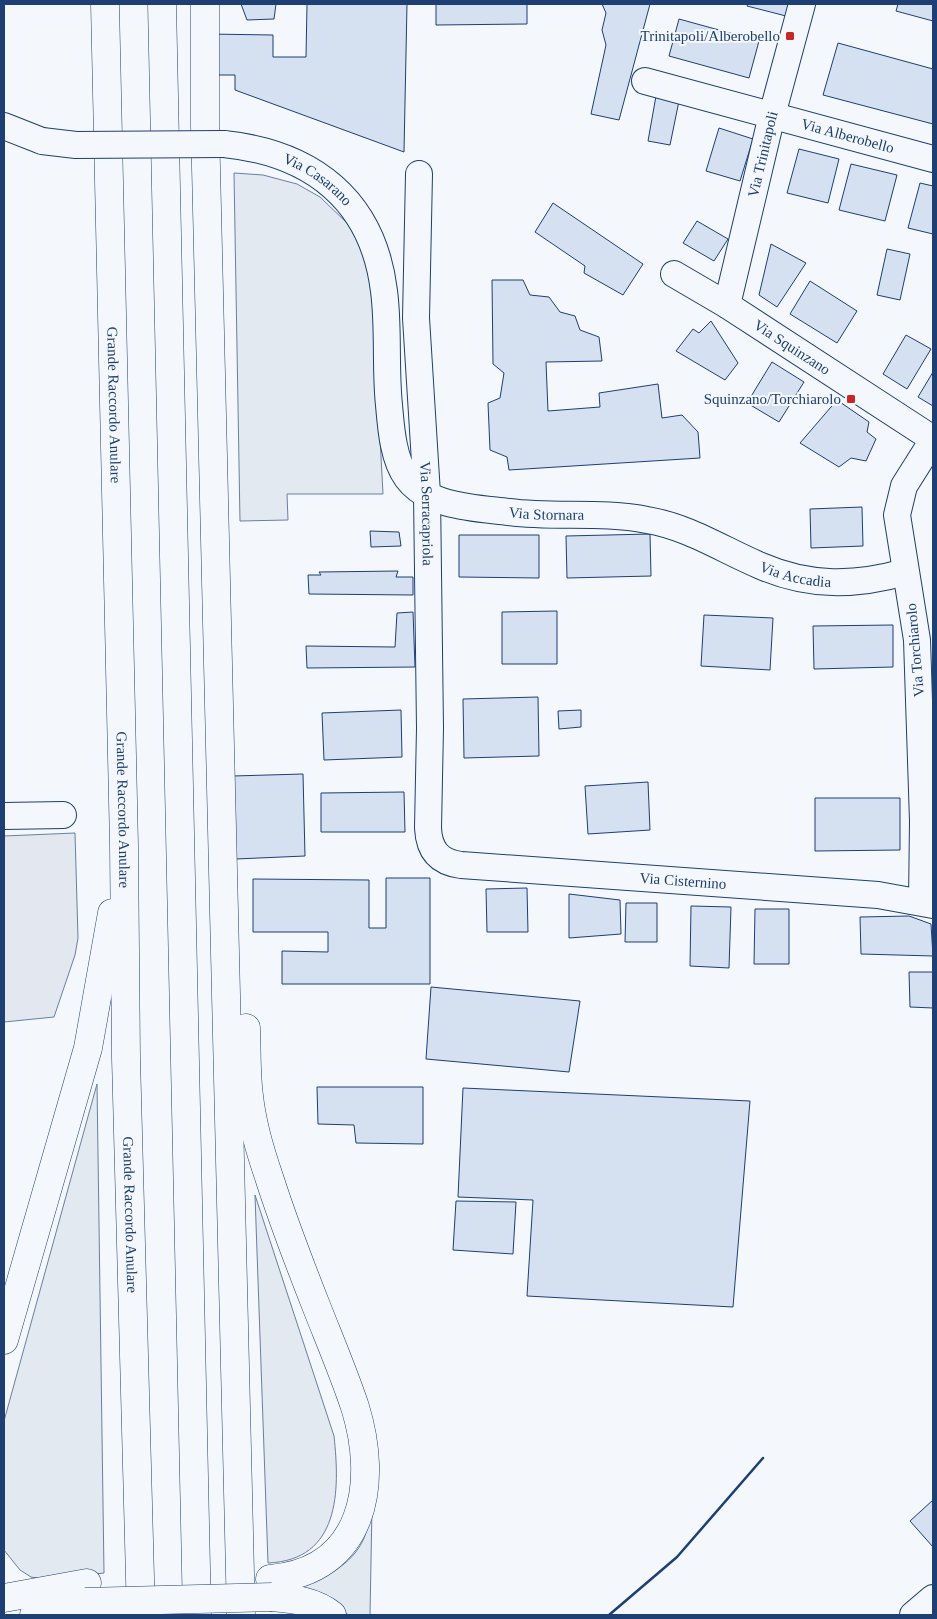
<svg xmlns="http://www.w3.org/2000/svg" width="937" height="1619" viewBox="0 0 937 1619" font-family="'Times New Roman',serif">
<style>
.green{fill:#e3e9f0;stroke:#687fa3}
.parking{fill:#e3e8f0;stroke:#687fa3}
.building{fill:#d5e0f0;stroke:#1d3f73}
.lines{fill:none;stroke-linecap:round;stroke-linejoin:round}
.minor-casing{stroke:#1d3f73;stroke-width:28}
.highway-casing{stroke:#1d3f73;stroke-width:29}
.minor{stroke:#f4f7fb;stroke-width:26}
.highway{stroke:#f4f7fb;stroke-width:28}
.minor-bridge-casing{stroke:#1d3f73;stroke-width:28;stroke-linecap:butt}
.highway-bridge-casing{stroke:#1d3f73;stroke-width:29;stroke-linecap:butt}
.minor-bridge{stroke:#f4f7fb;stroke-width:26}
.highway-bridge{stroke:#f4f7fb;stroke-width:28}
.wall{stroke:#1d3f73;stroke-width:2.5}
.poi-dot{fill:#c62828;stroke:#f4f7fb;stroke-width:2}
.labels{text-anchor:middle;stroke-width:4;stroke-linejoin:round;paint-order:stroke}
.poi-label{font-size:15px;fill:#1d3f73;stroke:#f4f7fb;text-anchor:end}
.street-label{font-size:15px;fill:#1d3f73;stroke:#f4f7fb}
</style>
<rect width="100%" height="100%" fill="#f4f7fb"/>
<!-- green -->
<g class="green">
<path d="M234,173L263,175L297,184L320,197L347,223L365,253L372,288L383,494H287L288,520L240,521Z"/>
<path d="M97,1084L104,1573L44,1579L31,1577L20,1570L4,1550V1421Z"/>
<path d="M255,1195L334,1436C340,1491 340,1560 268,1563Z"/>
<path d="M372,1508L370,1615H348L338,1604L294,1588C321,1581 353,1565 364,1538C368,1529 370,1518 372,1508Z"/>
</g>
<!-- parking -->
<path class="parking" d="M75,833L78,938L75,955L54,1017L4,1022V836Z"/>
<!-- building -->
<g class="building">
<path d="M241,4H276L274,19L247,20Z"/>
<path d="M307,4H407L404,152L235,90V75H207V34L273,35V57H306Z"/>
<path d="M436,4H527V24L436,25Z"/>
<path d="M602,4H650L619,120L591,114L606,45L602,30L606,13Z"/>
<path d="M748,4H789L786,16L747,6Z"/>
<path d="M898,4H933V21L896,11Z"/>
<path d="M679,19L759,41L749,78L669,56Z"/>
<path d="M838,43L933,69V124L823,95Z"/>
<path d="M656,96L679,101L670,145L648,141Z"/>
<path d="M719,128L753,139L740,181L706,171Z"/>
<path d="M799,149L839,159L828,203L787,193Z"/>
<path d="M851,164L897,175L885,221L839,210Z"/>
<path d="M920,183L933,186V234L908,228Z"/>
<path d="M553,203L643,264L623,295L584,273L585,266L535,232Z"/>
<path d="M697,221L728,239L714,261L683,243Z"/>
<path d="M771,244L806,263L777,307L759,295Z"/>
<path d="M887,249L910,254L900,300L877,295Z"/>
<path d="M492,280H523L530,295L549,297L560,312L575,316L580,330L599,337L602,361L546,362L548,411L600,407L599,393L658,384L662,418L682,415L698,432L700,458L509,470L507,457L490,450L488,403L500,398L504,373L493,364Z"/>
<path d="M810,281L857,311L837,343L790,314Z"/>
<path d="M711,321L738,363L725,380L676,351L693,329L699,333Z"/>
<path d="M906,335L931,349L907,389L883,374Z"/>
<path d="M772,362L804,382L779,422L747,403Z"/>
<path d="M933,372V406L918,397Z"/>
<path d="M837,400L869,422L867,432L876,439L866,461L851,458L839,467L800,443Z"/>
<path d="M862,507L863,546L811,548L810,509Z"/>
<path d="M370,531L399,532L401,546L371,547Z"/>
<path d="M650,534L651,576L567,578L566,536Z"/>
<path d="M459,535H539V578L459,577Z"/>
<path d="M398,571L396,577H413V595L309,594L308,575H321L319,572Z"/>
<path d="M557,611V664H502V612Z"/>
<path d="M413,612L415,667L307,668L306,646L395,647L397,613Z"/>
<path d="M704,615L773,618L770,670L701,666Z"/>
<path d="M893,625V667L814,669L813,626Z"/>
<path d="M538,697L539,756L464,758L463,699Z"/>
<path d="M401,710L402,757L324,760L322,713Z"/>
<path d="M581,710V727L559,729L558,711Z"/>
<path d="M303,774L305,856L236,859L233,776Z"/>
<path d="M648,782L650,830L588,834L585,786Z"/>
<path d="M404,792L405,832H321V793Z"/>
<path d="M815,798H900V850L815,851Z"/>
<path d="M386,878H430V984H282V951L328,952V932H253V879L369,880V928H386Z"/>
<path d="M527,888L528,932H487L486,889Z"/>
<path d="M569,894L620,900L621,934L569,938Z"/>
<path d="M626,903H657V942H625Z"/>
<path d="M691,906L731,907L729,968L690,966Z"/>
<path d="M755,909H789V964H754Z"/>
<path d="M909,916L931,924L933,956L861,954L860,917Z"/>
<path d="M909,972H933V1008L910,1007Z"/>
<path d="M431,987L580,1001L569,1072L426,1059Z"/>
<path d="M317,1087H423V1144L356,1143L354,1125L318,1124Z"/>
<path d="M463,1088L750,1101L733,1307L527,1296L533,1200L458,1197Z"/>
<path d="M456,1201L516,1202L513,1254L453,1250Z"/>
<path d="M933,1500V1547L910,1521Z"/>
</g>
<g class="lines">
<defs>
<g id="minor">
<path id="s1" d="M645,81L933,159"/>
<path d="M4,126L42,141"/>
<path id="s2" d="M224,144C312,153 373,200 384,291C389,329 385,367 389,405C391,428 393,459 407,478C428,507 477,508 509,512C554,518 602,511 647,520C689,527 723,550 761,566C809,587 856,586 905,572"/>
<path id="s3" d="M419,174L416,318L427,494L430,728L428,828C429,850 439,862 461,865L878,895L933,905"/>
<path id="s4" d="M674,274L727,305L933,439"/>
<path id="s5" d="M727,305L772,115L802,4"/>
<path d="M4,816L63,815"/>
<path d="M922,902L923,821L917,640L897,515L904,486L933,440"/>
<path d="M913,1615L933,1598"/>
</g>
<g id="highway">
<path id="s6" d="M105,4L124,845L126,1058L141,1615"/>
<path d="M162,4L197,1615"/>
<path d="M205,4V126L241,1615"/>
<path d="M246,1028C247,1051 246,1074 249,1096C252,1124 260,1151 269,1177C283,1221 300,1265 317,1308C330,1341 344,1374 355,1407C379,1484 364,1571 270,1579"/>
<path d="M4,1340L88,1048L112,913"/>
<path d="M272,1597C294,1599 315,1601 332,1615"/>
<path d="M4,1598L87,1583"/>
<path d="M34,1615L60,1605L85,1602"/>
</g>
</defs>
<!-- minor casing -->
<use href="#minor" class="minor-casing"/>
<!-- highway casing -->
<use href="#highway" class="highway-casing"/>
<!-- minor -->
<use href="#minor" class="minor"/>
<!-- highway -->
<use href="#highway" class="highway"/>
<defs>
<path id="minor-bridge" d="M42,141L76,145L224,144"/>
<path id="highway-bridge" d="M85,1602L272,1597"/>
</defs>
<!-- minor-bridge casing -->
<use href="#minor-bridge" class="minor-bridge-casing"/>
<!-- highway-bridge casing -->
<use href="#highway-bridge" class="highway-bridge-casing"/>
<!-- minor-bridge -->
<use href="#minor-bridge" class="minor-bridge"/>
<!-- highway-bridge -->
<use href="#highway-bridge" class="highway-bridge"/>
<!-- wall -->
<path class="wall" d="M609,1615L677,1557L763,1458"/>
</g>
<!-- markers -->
<g class="poi-dot">
<rect x="785" y="31" width="10" height="10" rx="2.5"/>
<rect x="846" y="394" width="10" height="10" rx="2.5"/>
</g>
<g class="labels">
<!-- poi labels -->
<g class="poi-label">
<text x="780" y="41">Trinitapoli/Alberobello</text>
<text x="841" y="404">Squinzano/Torchiarolo</text>
</g>
<!-- street labels -->
<g class="street-label">
<text dy="5" stroke="none"><textPath href="#s1" startOffset="210">Via Alberobello</textPath></text>
<text dy="5" stroke="none"><textPath href="#s5" startOffset="155">Via Trinitapoli</textPath></text>
<text dy="5" stroke="none"><textPath href="#s2" startOffset="102">Via Casarano</textPath></text>
<text dy="5" stroke="none"><textPath href="#s4" startOffset="139">Via Squinzano</textPath></text>
<text dy="5" stroke="none"><textPath href="#s6" startOffset="401">Grande Raccordo Anulare</textPath></text>
<text dy="5" stroke="none"><textPath href="#s3" startOffset="340">Via Serracapriola</textPath></text>
<text dy="5" stroke="none"><textPath href="#s2" startOffset="576">Via Stornara</textPath></text>
<text dy="5" stroke="none"><textPath href="#s2" startOffset="836">Via Accadia</textPath></text>
<text transform="translate(915 650) rotate(-95)" y="5">Via Torchiarolo</text>
<text dy="5" stroke="none"><textPath href="#s6" startOffset="806">Grande Raccordo Anulare</textPath></text>
<text dy="5" stroke="none"><textPath href="#s3" startOffset="932">Via Cisternino</textPath></text>
<text dy="5" stroke="none"><textPath href="#s6" startOffset="1211">Grande Raccordo Anulare</textPath></text>
</g>
</g>
<!-- border -->
<rect width="937" height="1619" fill="none" stroke="#1d3f73" stroke-width="10"/>
</svg>
